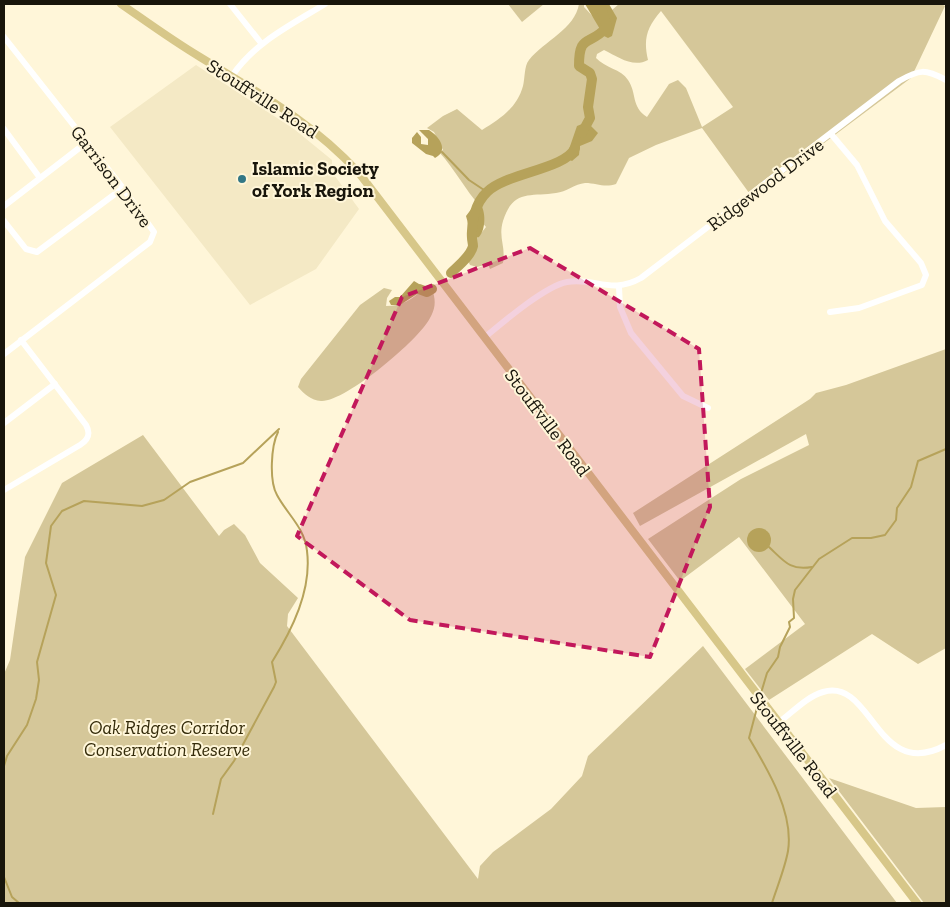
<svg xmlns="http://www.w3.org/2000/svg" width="950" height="907" viewBox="0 0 950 907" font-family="'Zilla Slab',serif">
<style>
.built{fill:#f4e9c5}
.green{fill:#d5c799;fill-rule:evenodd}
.water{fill:#b6a25a}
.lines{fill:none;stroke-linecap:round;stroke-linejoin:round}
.stream{stroke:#b6a25a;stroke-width:2}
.river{stroke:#b6a25a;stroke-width:10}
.minor{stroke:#fff;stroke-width:6}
.major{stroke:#d7c789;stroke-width:8}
.marked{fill:#c2185b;fill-opacity:0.2;stroke:#c2185b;stroke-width:4;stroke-dasharray:10 6;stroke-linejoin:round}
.poi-dot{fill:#327785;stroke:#fff6d9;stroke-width:2}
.labels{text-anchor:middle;stroke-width:4;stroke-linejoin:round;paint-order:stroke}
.street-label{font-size:19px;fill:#18150b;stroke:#fff6d9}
.poi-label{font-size:19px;font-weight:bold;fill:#18150b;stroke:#fff6d9;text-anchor:start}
.park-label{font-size:19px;font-style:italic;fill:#332a09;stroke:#fff6d9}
</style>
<rect width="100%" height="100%" fill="#fff6d9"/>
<!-- built -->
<path class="built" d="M196,65L294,129L332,160V172L359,209L316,269L250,305L110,127Z"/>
<!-- green -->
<g class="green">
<path d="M508,4H544L522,22Z"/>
<path d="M579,4H584V7L598,22L619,4H941L945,6L911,78L752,197L702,128L656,145L629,158L616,184C604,188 597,183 585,183C575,184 566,192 556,193C530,197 513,189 503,221C498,238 506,246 503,263L490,269L488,264L477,267L470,265L466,257L474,242L486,227L480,220L481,207C465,190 455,169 439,152L443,150L434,132L427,128L443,116L457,109L482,130C500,119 517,108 523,86C525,79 524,66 529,60C544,41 575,29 579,4ZM661,11L733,107L702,127L686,88L678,80L669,84L647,117C631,107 637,93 628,80C621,69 605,68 596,58L597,54L604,50C618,57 633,68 648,60C643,39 647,27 661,11Z"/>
<path d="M384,288L392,290L387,298L386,306C401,306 413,300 423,288L433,292C436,302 435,309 430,318C420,339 344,403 321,401C311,400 304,394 298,387L301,379L360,305Z"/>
<path d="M946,349V648L918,664L872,634L769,700L745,669L805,624L739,537L680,581L648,539L741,479L809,445L806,434L640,526L633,513L810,399L816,393L846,385Z"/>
<path d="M143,435L219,536L224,530L234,524L245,535L260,563L298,598L288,614L287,626L478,879L480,866L493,852L551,809L582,776L588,756L703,646L897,903H4V674L10,660L25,557L62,483Z"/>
<path d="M829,778L916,808L946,807V903H924Z"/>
</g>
<!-- water -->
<g class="water">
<path d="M585,4H609L617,18L612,36L608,38L604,36Z"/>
<path d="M587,122L598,133L592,141L580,146L579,155L572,161L566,158L577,126Z"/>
<path d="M419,130H429C440,137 449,151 435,158L433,156L426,154L412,143V138L417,132L421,137V144L428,145V139Z"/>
<path d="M475,204H480C486,210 486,230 479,237L471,240L468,236L469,227L466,216Z"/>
<path d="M414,281L419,284L417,294L400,305H391L389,301L395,297H400Z"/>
<circle cx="759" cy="540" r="12"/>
</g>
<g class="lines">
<!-- stream -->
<g class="stream">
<path d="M442,152L469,180L487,192"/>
<path d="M769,547C784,561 790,571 812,567"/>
<path d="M761,693L767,673L778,657L780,647L790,627L789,622L794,618L793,599L795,590L819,559L852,538H871L885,535L896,520L897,508L911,487L918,461L946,449"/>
<path d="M758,704L749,738C768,770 794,813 788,851C785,868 777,887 772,903"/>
<path d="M4,766L7,756L27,725L36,699L39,680L37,662L56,595L46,563L51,526L62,511L84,501L142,506L164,500L190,482L243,463L279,429"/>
<path d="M213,814L221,779L234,761L274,687L276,682L272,662C292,630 312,590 307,551C305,528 287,514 277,495C269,481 271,446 278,432"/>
<path d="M4,845V852"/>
<path d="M4,877L12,897L19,903"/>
</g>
<!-- river -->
<g class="river">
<path d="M582,133L590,118L588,107L592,79L590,73L579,66C579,33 589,47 607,27L600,4"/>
<path d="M451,273C458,266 471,256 473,246C473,244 472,240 472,238C471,223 475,203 487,192C506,173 566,169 575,148"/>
<path d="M419,289L427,292L432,289"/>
</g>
<!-- minor -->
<g class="minor">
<path d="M230,4L261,43"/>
<path d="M4,37L123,188L154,232L150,242L4,354"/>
<path d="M232,76C255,42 291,25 325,4"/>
<path d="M4,129L40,178"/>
<path d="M4,206L87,142"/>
<path d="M4,221L26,249L37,252L123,188"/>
<path d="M619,287L620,307L631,333L683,396L708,408"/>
<path d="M830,312L859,308L922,285L926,275L921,263L885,221L857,165L831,134"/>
<path d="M484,338C502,323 545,286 567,282C595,277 611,295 641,278L899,81C920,69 925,69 946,80"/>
<path d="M4,423L55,384"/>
<path d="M4,490L80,445C88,440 91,434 86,425L21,340"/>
<path d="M778,723C792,713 806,697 823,692C873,677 876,783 946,745"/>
</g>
<!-- major -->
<path class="major" d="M121,4C147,22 173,41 200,57C260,94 311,121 359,173L917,903"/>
</g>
<!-- marked area -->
<path class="marked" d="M530,248L699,349L710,507L650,657L410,620L297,536L402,297Z"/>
<!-- markers -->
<circle class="poi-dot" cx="242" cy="179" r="5"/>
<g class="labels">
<!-- street labels -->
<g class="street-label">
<text transform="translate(263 98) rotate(33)" y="7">Stouffville Road</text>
<text transform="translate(112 176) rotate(53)" y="7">Garrison Drive</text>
<text transform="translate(765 184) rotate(-37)" y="7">Ridgewood Drive</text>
<text transform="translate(548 422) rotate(53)" y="7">Stouffville Road</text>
<text transform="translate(794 744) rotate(52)" y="7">Stouffville Road</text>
</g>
<!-- poi labels -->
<g class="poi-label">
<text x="252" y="175">Islamic Society<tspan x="252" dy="22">of York Region</tspan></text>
</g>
<!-- park labels -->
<g class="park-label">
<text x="167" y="734">Oak Ridges Corridor<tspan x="167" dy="22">Conservation Reserve</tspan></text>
</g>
</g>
<!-- border -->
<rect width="950" height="907" fill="none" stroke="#18150b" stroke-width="10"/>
</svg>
